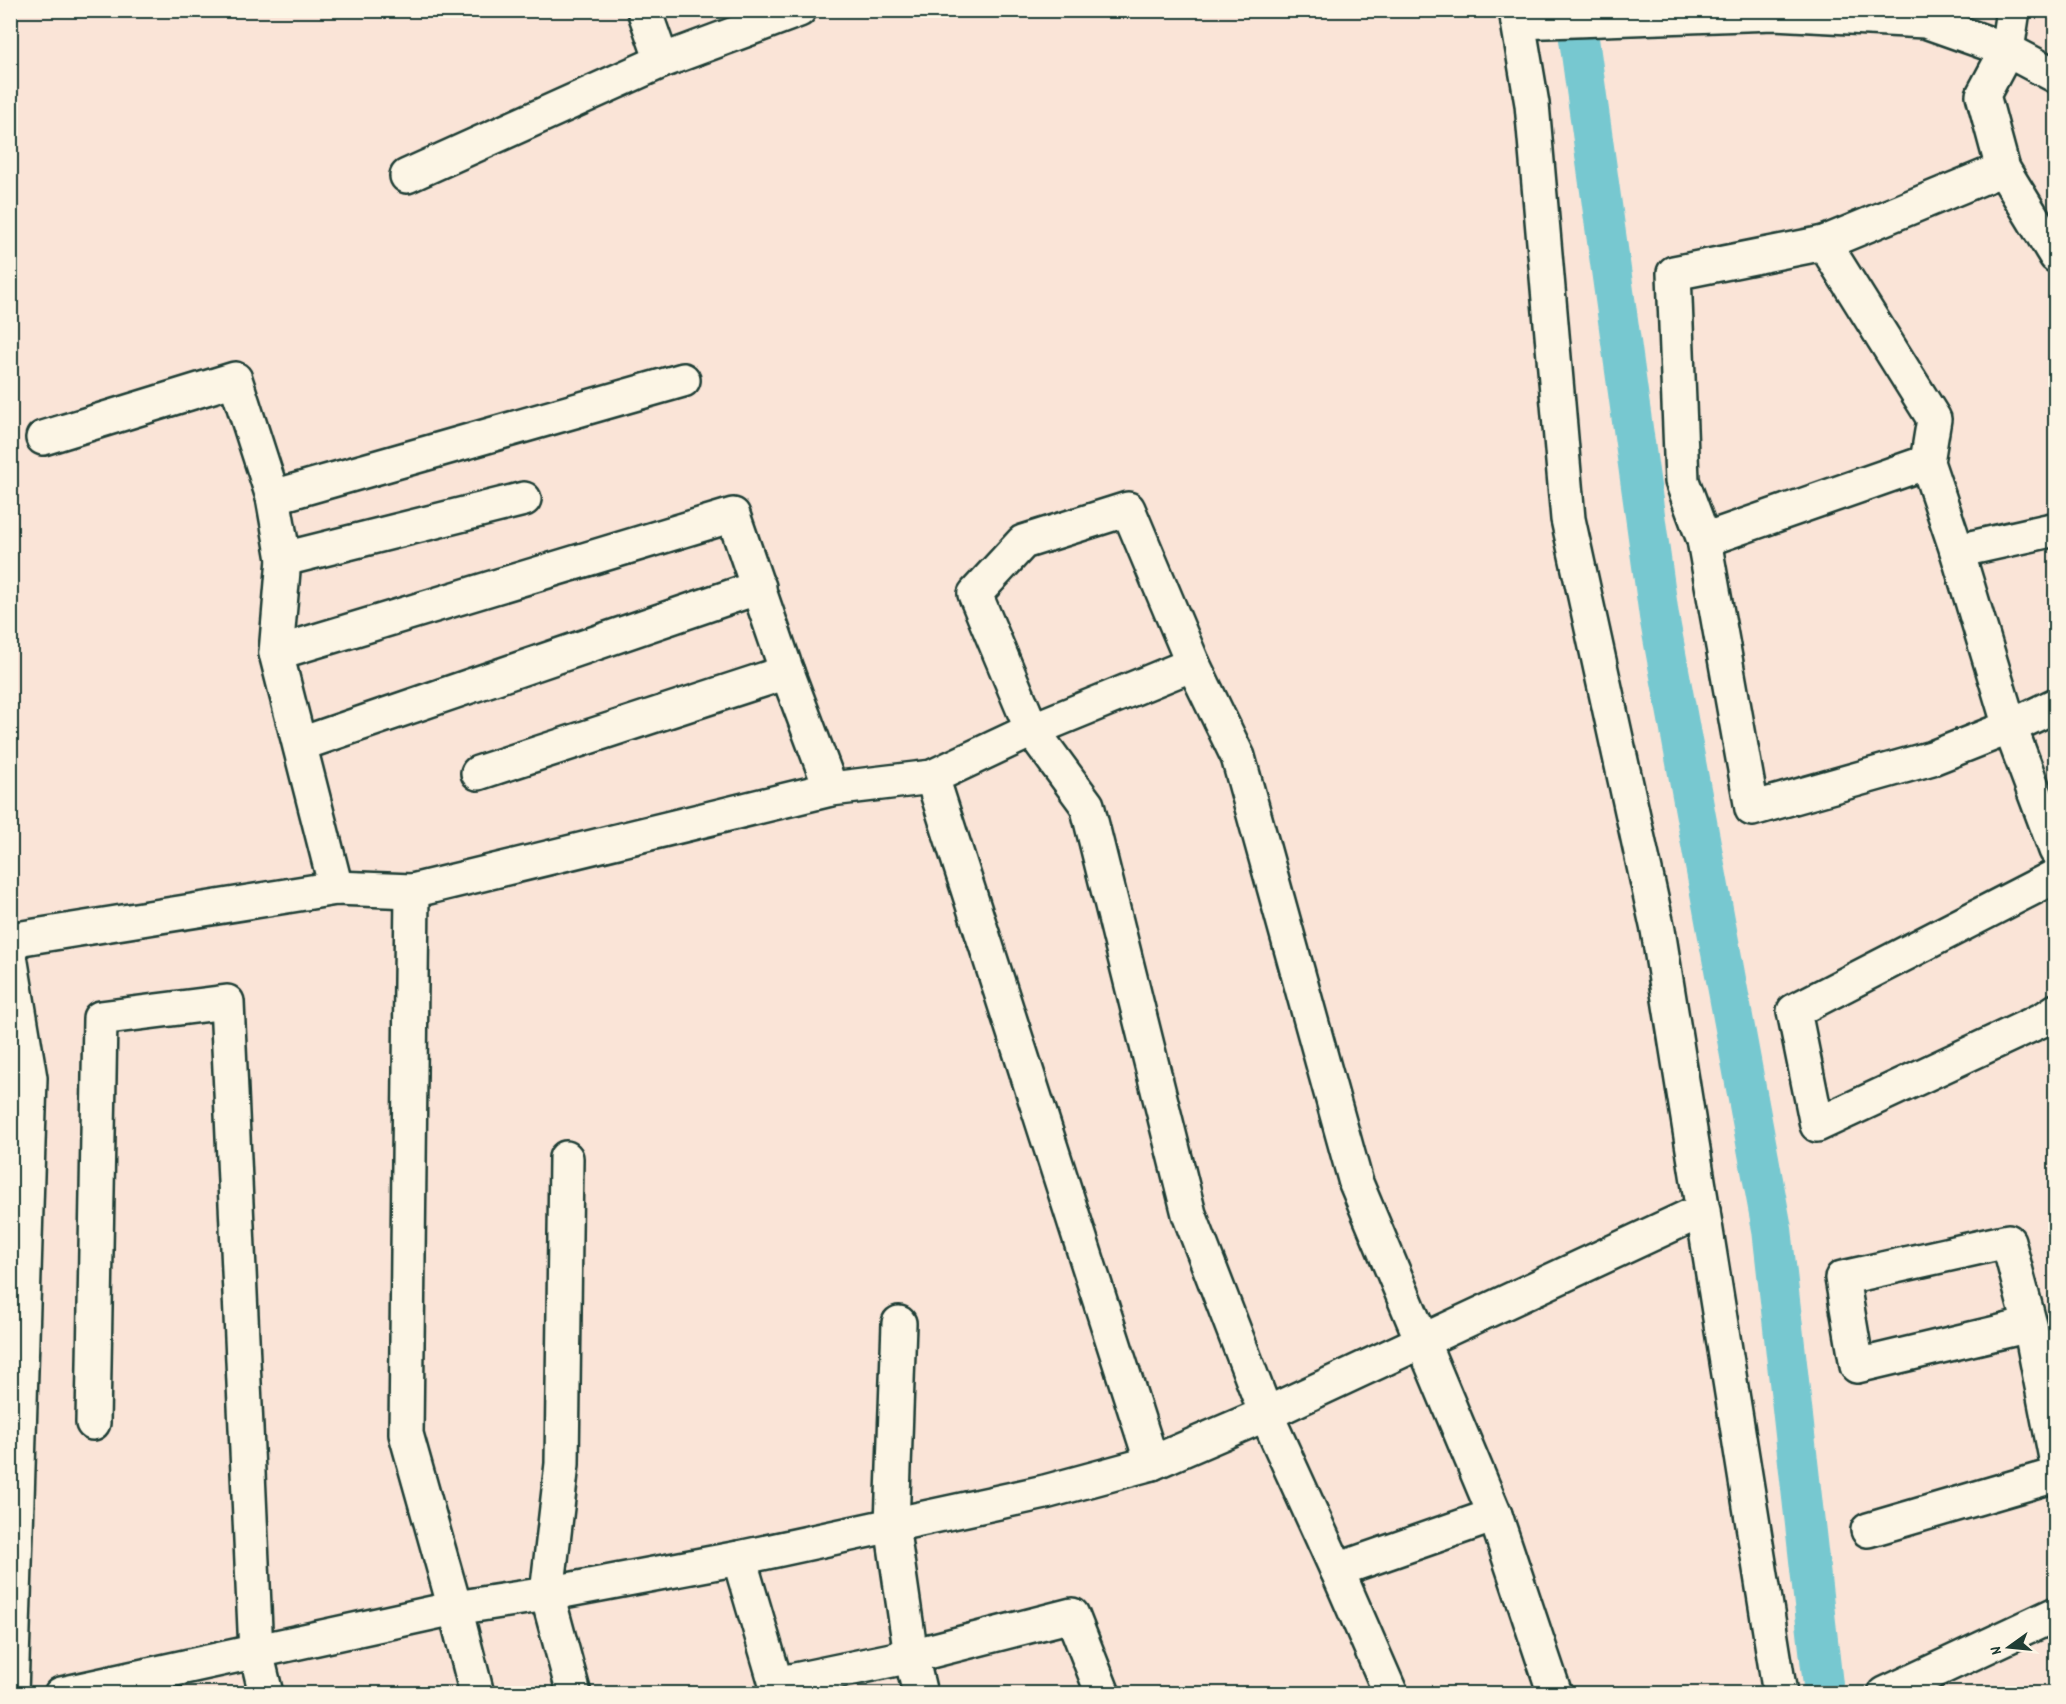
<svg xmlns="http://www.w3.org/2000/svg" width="2066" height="1704" viewBox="0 0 2066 1704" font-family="Dekko,sans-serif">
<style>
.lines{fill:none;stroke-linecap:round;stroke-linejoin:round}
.canal{stroke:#77c8d0;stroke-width:40}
.street-casing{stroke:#1f3d34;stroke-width:38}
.secondary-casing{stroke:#1f3d34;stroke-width:38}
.street{stroke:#fcf5e5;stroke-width:33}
.secondary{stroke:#fcf5e5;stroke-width:33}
</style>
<rect width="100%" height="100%" fill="#fae4d7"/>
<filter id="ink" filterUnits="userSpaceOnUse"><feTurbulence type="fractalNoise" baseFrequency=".0167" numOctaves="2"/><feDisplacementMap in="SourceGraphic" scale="12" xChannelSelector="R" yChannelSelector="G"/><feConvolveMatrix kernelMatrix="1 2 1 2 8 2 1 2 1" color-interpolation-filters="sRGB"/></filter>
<g filter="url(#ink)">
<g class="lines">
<!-- canal -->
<path class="canal" d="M1575,10L1659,616L1772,1229L1824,1694"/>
<defs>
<g id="street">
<path d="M644,10L662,61"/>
<path d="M2013,10L2007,50L1983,95L2003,169L2056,256"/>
<path d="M1518,22L1774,13L1925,21L2007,50L2056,76"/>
<path d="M2003,169L1824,243L1674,273L1682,481L1704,540L1752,809L1932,758L2010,727L2056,705"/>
<path d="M407,176L662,61L799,10"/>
<path d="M1824,243L1934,419L1927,462L1957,551L2010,727L2056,850"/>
<path d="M43,438L235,379L273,497L284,559L276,653L336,888"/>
<path d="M273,497L683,380"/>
<path d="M1704,540L1927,462"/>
<path d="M1957,551L2056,529"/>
<path d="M284,559L524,499"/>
<path d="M276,653L733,515L787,672L831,789"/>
<path d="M301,744L759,587"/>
<path d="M478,773L787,672"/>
<path d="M932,777L1152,1463"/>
<path d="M2056,876L1794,1011L1817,1125L2044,1019L2056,1011"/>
<path d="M412,891L406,1434L455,1608L477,1694"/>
<path d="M10,940L336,888L412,891L831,789L932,777L1032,730L1193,664"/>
<path d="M10,956L30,1078L11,1694"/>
<path d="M566,1158L562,1464L547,1594L574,1694"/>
<path d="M899,1323L892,1525L911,1656L920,1694"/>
<path d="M2030,1325L1857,1366L1842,1278L2008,1241L2030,1325L2056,1458"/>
<path d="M93,1423L100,1018L227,1002L256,1652L266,1694"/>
<path d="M1868,1530L2056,1475"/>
<path d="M739,1558L779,1694"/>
<path d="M1337,1570L1495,1515"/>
<path d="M776,1684L911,1656L1072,1615L1103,1694"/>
<path d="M61,1694L455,1608L547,1594L739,1558L1045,1492L1152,1463L1266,1414L1703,1210"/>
<path d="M1391,1694L1337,1570L1266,1414L1189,1214L1087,805L1032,730L975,594L1023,542L1128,509L1193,664L1238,757L1356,1183L1495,1515L1555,1694"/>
<path d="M1885,1694L2056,1614"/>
</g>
<path id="secondary" d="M1516,10L1532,104L1568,519L1658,930L1780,1694"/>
</defs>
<!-- street casing -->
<use href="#street" class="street-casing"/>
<!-- secondary casing -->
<use href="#secondary" class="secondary-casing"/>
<!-- street -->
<use href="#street" class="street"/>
<!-- secondary -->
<use href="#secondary" class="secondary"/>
</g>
</g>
<!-- margin -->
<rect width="2066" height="1704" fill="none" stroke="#fcf5e5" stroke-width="36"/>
<rect x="18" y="18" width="2030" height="1668" fill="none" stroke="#1f3d34" stroke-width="2" filter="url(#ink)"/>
<!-- north arrow -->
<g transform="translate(2009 1647) rotate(255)" stroke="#fcf5e5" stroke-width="4.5" paint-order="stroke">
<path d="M0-4.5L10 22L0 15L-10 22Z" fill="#1f3d34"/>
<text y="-9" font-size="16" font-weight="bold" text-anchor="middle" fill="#1f3d34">N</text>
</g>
</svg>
